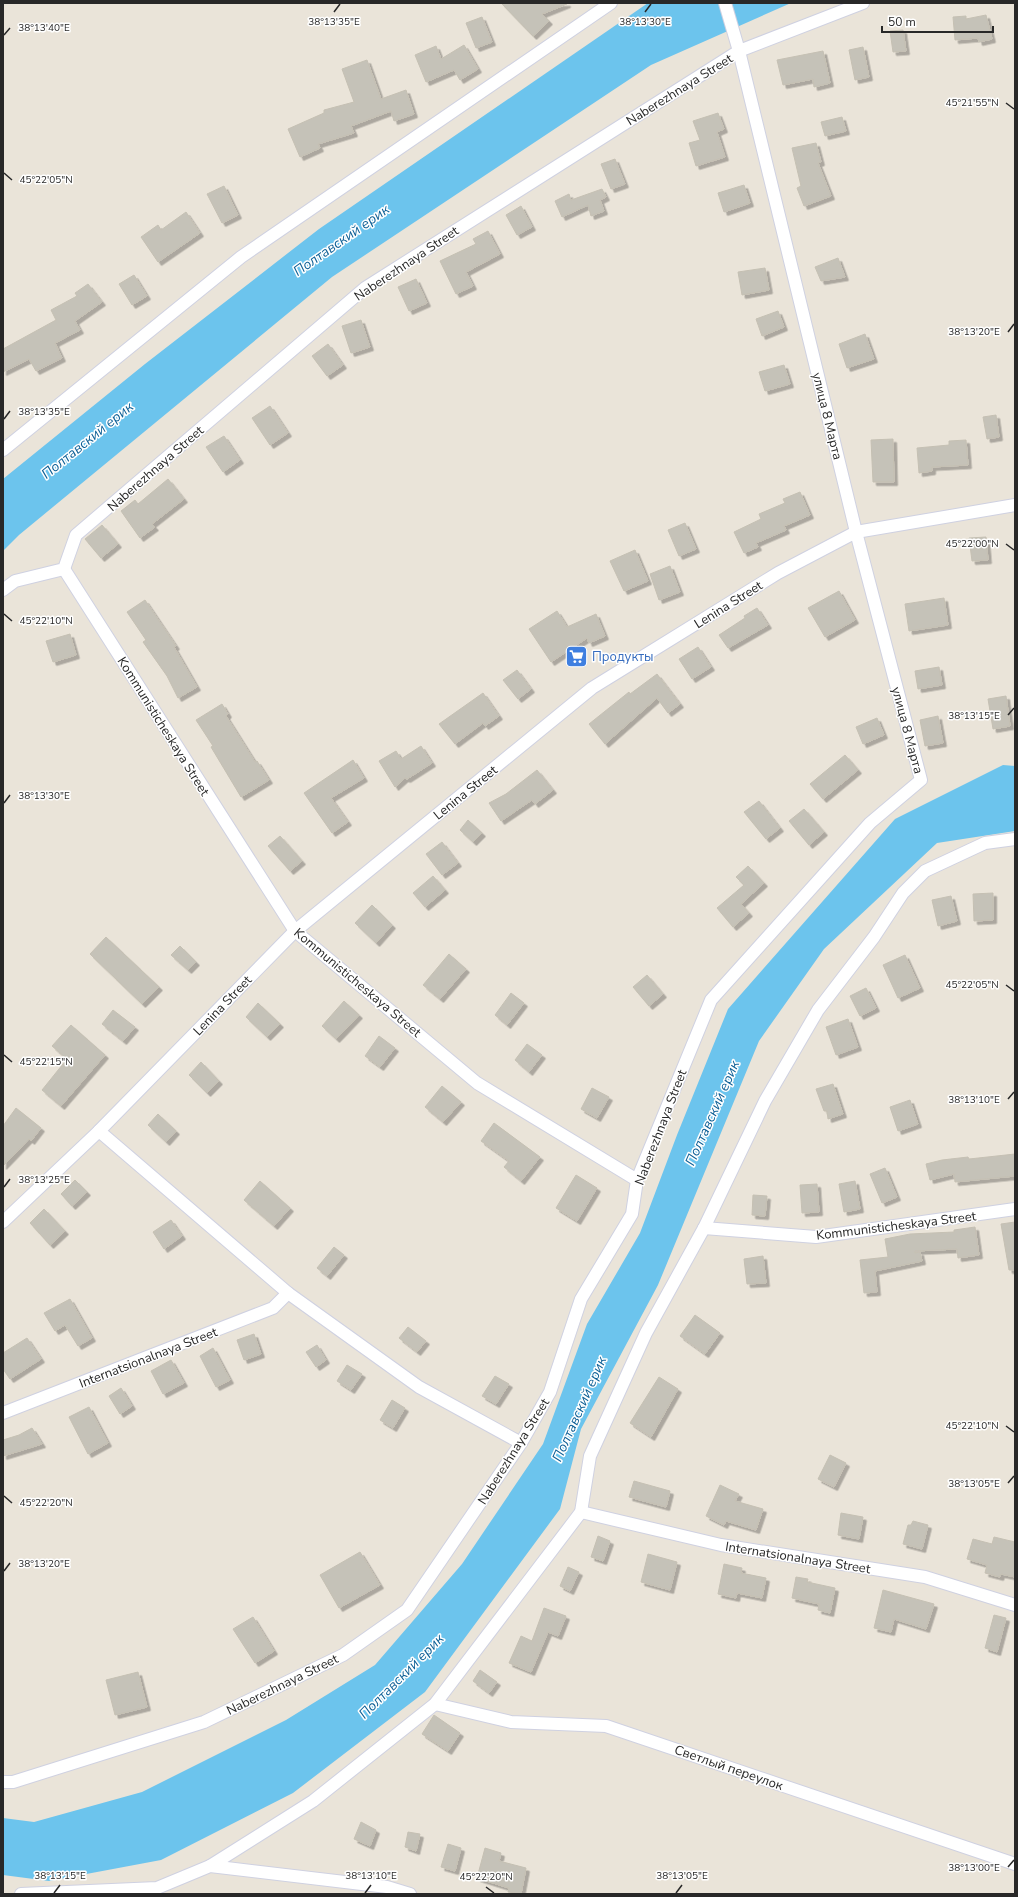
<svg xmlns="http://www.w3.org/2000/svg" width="1018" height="1897" viewBox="0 0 1018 1897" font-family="'Nunito Sans',sans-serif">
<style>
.water{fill:#6cc4ed}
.building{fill:#c5c2b8;stroke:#c5c0b3;filter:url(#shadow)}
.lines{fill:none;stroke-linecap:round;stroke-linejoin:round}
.minor-casing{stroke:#cfd1e1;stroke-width:14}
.minor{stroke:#fff;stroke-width:12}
.ticks{fill:none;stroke:#282828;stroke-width:1.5}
.labels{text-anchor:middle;stroke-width:3;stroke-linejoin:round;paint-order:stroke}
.street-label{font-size:13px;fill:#282828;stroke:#fff}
.shop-label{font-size:13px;fill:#366cbe;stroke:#fff;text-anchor:start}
.water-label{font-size:14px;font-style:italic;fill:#0e6096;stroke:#fff}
.ticks-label{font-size:10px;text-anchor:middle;fill:#282828;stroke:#fff;stroke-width:3;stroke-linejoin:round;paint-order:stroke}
</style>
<defs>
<filter id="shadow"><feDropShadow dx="3.5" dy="3.5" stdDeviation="0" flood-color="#0004"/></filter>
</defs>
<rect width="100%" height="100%" fill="#eae4d9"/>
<!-- water -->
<g class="water">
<path d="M648,3H791L651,65L332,277L19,535L3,551V479L145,364L319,229Z"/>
<path d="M1003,765L1015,766V831L937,843L824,949L759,1041L658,1285L581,1429L560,1509L425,1692L293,1793L161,1860L49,1881L3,1875V1818L34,1822L142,1792L286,1720L375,1665L462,1564L543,1444L587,1324L640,1233L677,1135L728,1009L895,819Z"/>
</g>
<!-- building -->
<g class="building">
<path d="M501,3H567V4L542,14L549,21L533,36Z"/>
<path d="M986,15L992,39L979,42L978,38L955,40L953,17L966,16V19Z"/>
<path d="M482,17L492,42L476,48L466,23Z"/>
<path d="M903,30L906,51L893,52L890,31Z"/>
<path d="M464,45L478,69L460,80L454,70L426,82L415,55L436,46L441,59Z"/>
<path d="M863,47L869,77L855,80L849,50Z"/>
<path d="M823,51L830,83L814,87L813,79L783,85L777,60Z"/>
<path d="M367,60L381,99L406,90L414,114L394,121L391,111L351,126L354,133L318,144L320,148L300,157L288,129L324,113V110L354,102L342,69Z"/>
<path d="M718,113L724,129L717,132L725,157L696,166L689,143L700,140L693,121Z"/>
<path d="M842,117L846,131L825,136L821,122Z"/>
<path d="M816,143L821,162L818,163L831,196L804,206L797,188L801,186L792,148Z"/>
<path d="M615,159L625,184L611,189L601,164Z"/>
<path d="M744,185L750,203L724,212L718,193Z"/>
<path d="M224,186L238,215L222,223L207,194Z"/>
<path d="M602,189L606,197L600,200L604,211L591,216L588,205L562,217L555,201L569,194L571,200Z"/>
<path d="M521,206L532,227L517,235L506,215Z"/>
<path d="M186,212L200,233L158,262L141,237L158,225L161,230Z"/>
<path d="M488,231L500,254L466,272L473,286L456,294L440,261L476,244L473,239Z"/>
<path d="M838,258L845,277L821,281L815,267Z"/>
<path d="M765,268L769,290L742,295L738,272Z"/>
<path d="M134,275L147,296L132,305L119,284Z"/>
<path d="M416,279L427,303L409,311L398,287Z"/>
<path d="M88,284L102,302L75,321L80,330L55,343L62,358L36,371L29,359L3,372V349L56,320L51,310L77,296L75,293Z"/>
<path d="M778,311L784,327L762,336L756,319Z"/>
<path d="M361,320L370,347L351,353L342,326Z"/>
<path d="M865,334L874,359L847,368L839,344Z"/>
<path d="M328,344L343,365L327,376L312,356Z"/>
<path d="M784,365L790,384L765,391L759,372Z"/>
<path d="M270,406L288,433L270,445L252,418Z"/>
<path d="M996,415L999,437L987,439L983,417Z"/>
<path d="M224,436L240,460L223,472L206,447Z"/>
<path d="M893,439L894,482H873L871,440Z"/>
<path d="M966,440L968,465L932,467V471L919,473L917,448L949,445V441Z"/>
<path d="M168,479L184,499L152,524L155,527L140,538L121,511L135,500L138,504Z"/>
<path d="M800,492L810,515L784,526L786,530L756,543L758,547L744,553L734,532L761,519L759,514L785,503L783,499Z"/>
<path d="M685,523L696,549L679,556L668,530Z"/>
<path d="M102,525L118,544L101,558L85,539Z"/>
<path d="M986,537L988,560L972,561L969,538Z"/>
<path d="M635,550L648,581L624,591L610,561Z"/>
<path d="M670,566L680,592L659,600L650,574Z"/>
<path d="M839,591L855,620L825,637L808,608Z"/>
<path d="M944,598L948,625L909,631L905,604Z"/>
<path d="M145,600L176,646L174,647L197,687L178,698L167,676L143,642L146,640L127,612Z"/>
<path d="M757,608L768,625L728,648L719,635L745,618L744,616Z"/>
<path d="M557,611L567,627L596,614L605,636L589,643L587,638L551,662L529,629Z"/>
<path d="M70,634L76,655L53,662L46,641Z"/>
<path d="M698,647L711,667L692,679L679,659Z"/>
<path d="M939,667L942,685L918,689L915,671Z"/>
<path d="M517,670L531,689L518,699L503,680Z"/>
<path d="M657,674L680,704L668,713L657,698L605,744L589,724L629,692L630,694Z"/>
<path d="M483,693L499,716L485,726L483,723L455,744L439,724Z"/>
<path d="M1006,696L1010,726L993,729L988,699Z"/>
<path d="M222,704L228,714L226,716L255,762L257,761L269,780L241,797L211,747L213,746L196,720Z"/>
<path d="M938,716L943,743L925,746L920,720Z"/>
<path d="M877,718L884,735L863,744L856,727Z"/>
<path d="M421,746L432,763L407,779L405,778L395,787L379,761L396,751L401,759Z"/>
<path d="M845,755L858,770L823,799L810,784Z"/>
<path d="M353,760L364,778L331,798L348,822L332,833L304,793Z"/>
<path d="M537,770L553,790L535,804L532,800L501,821L489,803L506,794Z"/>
<path d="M759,801L780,828L766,839L744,812Z"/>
<path d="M804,809L824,832L809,845L789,821Z"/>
<path d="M468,820L482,833L473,842L460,830Z"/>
<path d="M280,836L302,861L290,871L268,846Z"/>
<path d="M442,842L458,863L442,875L426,854Z"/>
<path d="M748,866L764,883L741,904L749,913L733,927L717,908L744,885L736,877Z"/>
<path d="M433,876L445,890L425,907L413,893Z"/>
<path d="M993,893V920L974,921L973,894Z"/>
<path d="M951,896L957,921L938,926L932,900Z"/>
<path d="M372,905L392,925L376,943L355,923Z"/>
<path d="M106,937L159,987L142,1004L90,954Z"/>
<path d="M180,946L196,962L188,970L171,955Z"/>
<path d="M449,954L466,969L440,999L423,985Z"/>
<path d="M905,955L920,988L898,998L883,965Z"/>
<path d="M647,975L663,994L649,1006L633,987Z"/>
<path d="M866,988L876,1008L860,1016L850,996Z"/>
<path d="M511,993L524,1003L507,1025L495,1015Z"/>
<path d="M344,1001L359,1015L336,1039L322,1026Z"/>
<path d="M258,1003L280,1024L267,1037L246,1017Z"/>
<path d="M113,1010L135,1027L123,1041L102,1024Z"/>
<path d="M848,1019L858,1047L836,1055L826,1027Z"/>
<path d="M71,1025L105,1055L61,1106L42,1090L67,1059L52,1046Z"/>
<path d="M379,1036L395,1048L380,1067L365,1056Z"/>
<path d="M527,1044L542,1055L529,1072L515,1060Z"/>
<path d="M201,1062L219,1081L207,1093L189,1075Z"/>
<path d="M833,1084L843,1114L828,1119L827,1111H824L816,1089Z"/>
<path d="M442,1086L461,1102L443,1122L425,1107Z"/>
<path d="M592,1088L609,1097L597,1118L581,1109Z"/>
<path d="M910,1100L918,1124L898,1131L890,1107Z"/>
<path d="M16,1108L41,1128L31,1141L29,1139L3,1166V1126Z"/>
<path d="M158,1114L176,1131L166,1142L148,1125Z"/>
<path d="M494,1123L540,1157L521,1181L504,1167L509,1161L481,1141Z"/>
<path d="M1015,1154V1176L955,1182L954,1174L930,1180L926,1164L942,1160L968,1157L969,1159Z"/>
<path d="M885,1168L897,1197L882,1203L870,1174Z"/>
<path d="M576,1175L597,1188L577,1221L556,1208Z"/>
<path d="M75,1180L87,1192L72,1206L61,1194Z"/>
<path d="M260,1181L290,1208L274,1226L244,1200Z"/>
<path d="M855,1181L860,1209L844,1212L839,1184Z"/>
<path d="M817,1184L819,1212L802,1213L800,1185Z"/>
<path d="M753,1195L767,1196L765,1216L752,1215Z"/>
<path d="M44,1209L65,1231L50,1245L30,1223Z"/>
<path d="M171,1220L182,1236L164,1249L153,1232Z"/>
<path d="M1015,1222V1270H1009L1001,1224Z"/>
<path d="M975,1227L979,1255L958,1258L957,1249L915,1251V1253L920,1252L922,1261L875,1271L877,1292L864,1293L860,1260L888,1257L885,1239L910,1234L954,1232V1230Z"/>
<path d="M334,1247L344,1255L327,1276L317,1268Z"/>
<path d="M763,1256L766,1283L747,1284L744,1259Z"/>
<path d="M70,1299L92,1338L78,1346L65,1325L55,1331L44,1313Z"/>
<path d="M695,1315L720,1333L705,1354L680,1336Z"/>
<path d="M408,1327L426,1341L417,1352L399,1338Z"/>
<path d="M254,1334L261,1354L244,1360L237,1340Z"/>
<path d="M27,1338L41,1359L10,1379L3,1369V1353Z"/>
<path d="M317,1345L326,1360L316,1367L306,1352Z"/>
<path d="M213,1348L230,1380L216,1387L200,1356Z"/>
<path d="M171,1360L184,1383L163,1394L151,1371Z"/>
<path d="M347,1365L362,1374L351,1390L337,1381Z"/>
<path d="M495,1376L509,1384L496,1404L482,1396Z"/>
<path d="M659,1377L678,1389L651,1437L630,1423Z"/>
<path d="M121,1388L132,1406L120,1414L109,1396Z"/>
<path d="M392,1400L405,1408L393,1428L380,1420Z"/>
<path d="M89,1407L108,1443L88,1454L69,1417Z"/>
<path d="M32,1428L42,1444L3,1456V1440L19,1435Z"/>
<path d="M830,1455L846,1463L834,1487L818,1479Z"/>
<path d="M634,1481L670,1491L666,1507L629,1497Z"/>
<path d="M720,1485L739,1494L735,1501L763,1509L756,1530L726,1521L724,1525L706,1516Z"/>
<path d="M841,1513L863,1517L859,1539L838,1535Z"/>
<path d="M913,1521L928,1525L922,1549L903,1544L908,1525H911Z"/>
<path d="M598,1536L610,1541L603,1561L591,1557Z"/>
<path d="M994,1537L1015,1542V1577L1001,1574L1000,1577L985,1573L987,1565L967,1559L973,1539L992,1544Z"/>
<path d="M360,1552L380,1585L339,1608L320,1575Z"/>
<path d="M648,1554L677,1562L670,1590L641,1582Z"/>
<path d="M724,1564L742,1568L741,1573L766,1578L762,1598L737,1593L736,1598L718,1594Z"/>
<path d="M568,1567L579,1572L570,1591L560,1586Z"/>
<path d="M796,1577L808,1579L807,1582L835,1588L830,1613L818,1610L819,1604L792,1598Z"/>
<path d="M883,1590L934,1604L926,1629L894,1619L891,1632L874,1628Z"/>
<path d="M544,1608L566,1616L558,1636L548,1632L531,1672L509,1663L521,1636L532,1641Z"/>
<path d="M994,1615L1006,1618L997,1652L985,1648Z"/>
<path d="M253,1617L274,1651L255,1663L233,1629Z"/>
<path d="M480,1670L497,1682L489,1693L473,1681Z"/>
<path d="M138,1672L147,1707L115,1715L106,1680Z"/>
<path d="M434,1715L460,1733L448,1751L422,1734Z"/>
<path d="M361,1822L376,1830L370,1846L354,1839Z"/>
<path d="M408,1832L420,1834L416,1851L405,1847Z"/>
<path d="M448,1844L461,1848L455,1871L441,1867Z"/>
<path d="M485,1848L501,1853L499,1861L526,1868L521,1894L508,1892L509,1888L477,1878Z"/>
</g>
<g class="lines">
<defs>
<g id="minor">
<path d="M3,450L241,257L611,3"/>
<path d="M64,569L295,931L477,1083L637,1180"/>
<path d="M3,590L15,581L64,569L76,535L365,288L739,51L863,3"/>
<path d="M99,1131L288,1293L419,1387L521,1443"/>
<path d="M3,1222L99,1131L295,931L592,688L778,573L856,532L1015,505"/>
<path d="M704,1228L816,1237L1015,1209"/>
<path d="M3,1413L273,1308L288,1293"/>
<path d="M581,1512L721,1545L925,1577L1015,1605"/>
<path d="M435,1704L511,1722L606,1726L1015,1864"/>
<path d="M3,1782H13L204,1722L343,1655L407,1610L521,1443L550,1392L581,1299L632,1214L637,1180L711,1000L870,823L921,780L856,532L739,51L725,3"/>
<path d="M210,1866L313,1801L435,1704L581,1512L590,1456L646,1333L704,1228L765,1101L818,1010L874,937L903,893L925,871L985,843L1015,839"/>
<path d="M21,1894L157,1888L210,1866L387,1887L410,1894"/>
</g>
</defs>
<!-- minor casing -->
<use href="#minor" class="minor-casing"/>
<!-- minor -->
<use href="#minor" class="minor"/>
</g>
<!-- ticks -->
<path class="ticks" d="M334,12L340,4M645,12L651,4M4,35L10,28M1006,103L1014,109M4,173L12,180M1008,332L1014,324M4,419L10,411M1006,544L1014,550M4,614L12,621M1008,715L1014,708M4,803L10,795M1006,985L1014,991M4,1055L12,1062M1008,1099L1014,1092M4,1187L10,1179M1006,1426L1014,1432M1008,1483L1014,1476M4,1496L12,1503M4,1571L10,1563M1008,1867L1014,1860M486,1887L494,1893M54,1893L60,1885M365,1893L371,1885M676,1893L682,1885"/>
<!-- icons -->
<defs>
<symbol id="supermarket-square" viewBox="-11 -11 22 22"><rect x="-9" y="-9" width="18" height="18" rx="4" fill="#3f7fe0" stroke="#fff"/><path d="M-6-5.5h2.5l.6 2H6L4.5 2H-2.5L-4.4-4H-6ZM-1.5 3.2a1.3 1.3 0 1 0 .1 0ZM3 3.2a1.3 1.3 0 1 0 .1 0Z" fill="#fff"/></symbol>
</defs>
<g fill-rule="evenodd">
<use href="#supermarket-square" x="564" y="644" width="25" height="25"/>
</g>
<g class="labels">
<!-- street labels -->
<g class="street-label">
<text transform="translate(679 89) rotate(-32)" y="5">Naberezhnaya Street</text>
<text transform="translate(406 263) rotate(-34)" y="5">Naberezhnaya Street</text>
<text transform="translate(828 416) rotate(76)" y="5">улица 8 Марта</text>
<text transform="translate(155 468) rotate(-41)" y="5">Naberezhnaya Street</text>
<text transform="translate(728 604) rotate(-32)" y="5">Lenina Street</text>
<text transform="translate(164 726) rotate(58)" y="5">Kommunisticheskaya Street</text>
<text transform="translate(908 730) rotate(75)" y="5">улица 8 Марта</text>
<text transform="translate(465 792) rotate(-39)" y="5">Lenina Street</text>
<text transform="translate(358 982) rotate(40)" y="5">Kommunisticheskaya Street</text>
<text transform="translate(222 1005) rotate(-46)" y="5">Lenina Street</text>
<text transform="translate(660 1127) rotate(-69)" y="5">Naberezhnaya Street</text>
<text transform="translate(896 1225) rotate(-7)" y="5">Kommunisticheskaya Street</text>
<text transform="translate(148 1357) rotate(-21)" y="5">Internatsionalnaya Street</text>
<text transform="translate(513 1451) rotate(-58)" y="5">Naberezhnaya Street</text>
<text transform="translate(798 1557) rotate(9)" y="5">Internatsionalnaya Street</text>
<text transform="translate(282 1684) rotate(-26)" y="5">Naberezhnaya Street</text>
<text transform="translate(729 1767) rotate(19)" y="5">Светлый переулок</text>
</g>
<!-- shop labels -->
<g class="shop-label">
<text x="592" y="661">Продукты</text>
</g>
<!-- water labels -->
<g class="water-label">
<text transform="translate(341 240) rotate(-35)" y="5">Полтавский ерик</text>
<text transform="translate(87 440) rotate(-39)" y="5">Полтавский ерик</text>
<text transform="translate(712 1113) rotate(-66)" y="5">Полтавский ерик</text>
<text transform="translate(579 1409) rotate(-66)" y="5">Полтавский ерик</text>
<text transform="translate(401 1676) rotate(-45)" y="5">Полтавский ерик</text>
</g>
</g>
<g class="ticks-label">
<text x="334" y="25">38°13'35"E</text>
<text x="645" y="25">38°13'30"E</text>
<text x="44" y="31">38°13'40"E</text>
<text x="972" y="106">45°21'55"N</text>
<text x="46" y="183">45°22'05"N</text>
<text x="974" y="335">38°13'20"E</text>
<text x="44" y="415">38°13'35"E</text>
<text x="972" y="547">45°22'00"N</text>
<text x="46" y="624">45°22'10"N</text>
<text x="974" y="719">38°13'15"E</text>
<text x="44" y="799">38°13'30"E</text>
<text x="972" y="988">45°22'05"N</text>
<text x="46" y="1065">45°22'15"N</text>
<text x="974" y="1103">38°13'10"E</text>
<text x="44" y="1183">38°13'25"E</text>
<text x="972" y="1429">45°22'10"N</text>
<text x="974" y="1487">38°13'05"E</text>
<text x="46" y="1506">45°22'20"N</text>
<text x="44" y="1567">38°13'20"E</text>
<text x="974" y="1871">38°13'00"E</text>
<text x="60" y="1879">38°13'15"E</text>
<text x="371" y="1879">38°13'10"E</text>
<text x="682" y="1879">38°13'05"E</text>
<text x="486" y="1880">45°22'20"N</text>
</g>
<!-- border -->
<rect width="1018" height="1897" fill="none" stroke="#282828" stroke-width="8"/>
<!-- scale -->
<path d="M882 26v6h111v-6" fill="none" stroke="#282828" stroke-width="2"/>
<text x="888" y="26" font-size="12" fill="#282828" stroke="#ffffff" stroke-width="3" paint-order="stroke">50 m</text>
</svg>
